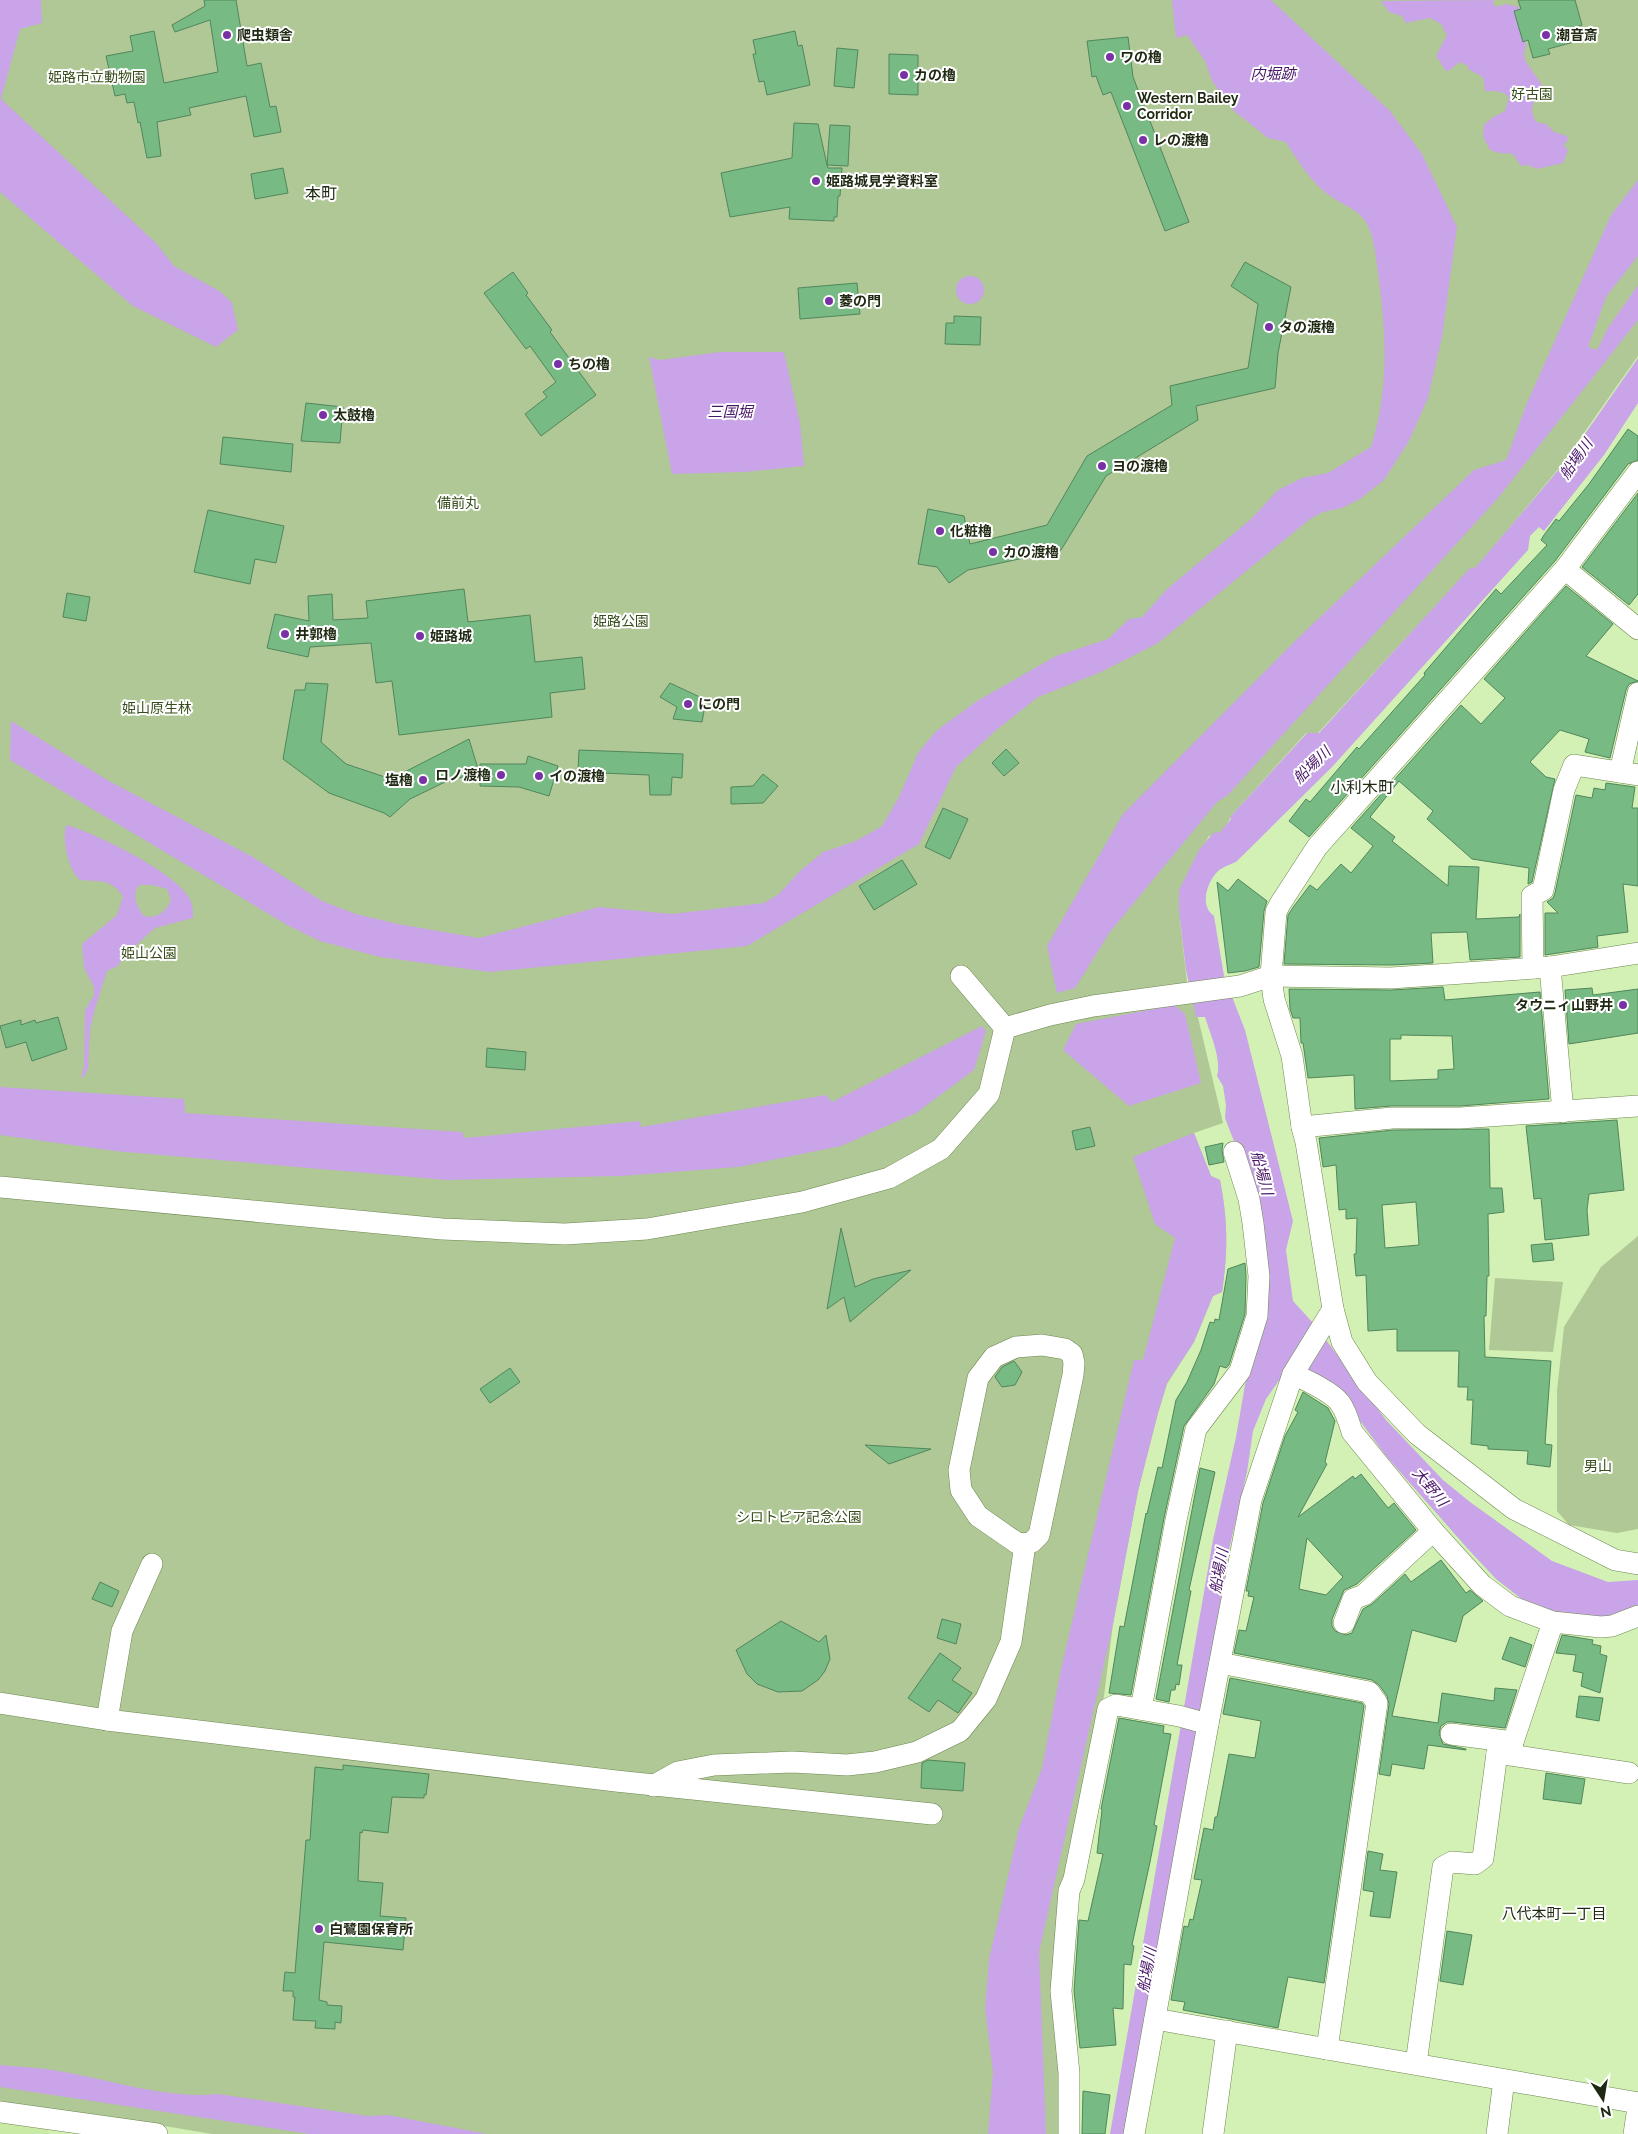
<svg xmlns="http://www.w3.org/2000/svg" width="1638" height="2134" viewBox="0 0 1638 2134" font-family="Raleway,'Noto Sans JP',sans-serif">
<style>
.built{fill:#c8eaa5}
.green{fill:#afc895}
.water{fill:#c9a4e8;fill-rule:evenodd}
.building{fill:#77ba84;stroke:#52865c;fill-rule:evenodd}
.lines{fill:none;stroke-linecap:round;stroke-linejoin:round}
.minor-casing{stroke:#6d874f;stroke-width:22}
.minor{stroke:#fff;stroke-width:21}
.poi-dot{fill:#7932a5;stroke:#fff;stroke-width:2}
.labels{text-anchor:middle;stroke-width:4;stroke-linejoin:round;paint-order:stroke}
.poi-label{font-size:14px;font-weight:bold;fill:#1f2912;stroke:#fff;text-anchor:start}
.park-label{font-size:14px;fill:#374d1b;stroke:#fff}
.water-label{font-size:15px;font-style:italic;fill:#481666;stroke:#fff}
.neighbourhood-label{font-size:15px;fill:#1f2912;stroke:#fff}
.quarter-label{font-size:16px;fill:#1f2912;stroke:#fff}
</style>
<rect width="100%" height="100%" fill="#d3f1b4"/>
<!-- built -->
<path class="built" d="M0,2122L47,2129L50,2134H0Z"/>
<!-- green -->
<g class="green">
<path d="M0,0H1638V356L1560,467L1476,568L1470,569L1318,733H1306L1232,815L1222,833L1209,836L1180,890V920L1187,982L1195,1005L1223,1123L1194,1133L1211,1176L1220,1180C1228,1222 1228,1250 1222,1292L1213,1296L1194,1342L1167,1384L1158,1413L1138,1491L1113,1624L1104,1696L1090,1770L1059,2019L1061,2134H212L135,2121L0,2105Z"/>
<path d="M1638,1236V1529L1617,1533L1569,1525L1557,1511V1391L1564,1327L1601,1267Z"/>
<path d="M1495,1278L1563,1282L1553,1352L1489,1350Z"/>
</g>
<!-- water -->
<g class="water">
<path d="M0,0H41L42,23L20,29L1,99L156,243L174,266L221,292L232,303L238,330L216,347L133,306L0,192Z"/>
<path d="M1172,0H1271L1390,111L1422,154L1457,227L1442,337L1428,398L1409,441L1384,480L1360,499L1342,508L1323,512L1310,519L1158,643L1101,672L1038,697L994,732L956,767L919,844L747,946L490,972L380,957L320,941L289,926L10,760L11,721L109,781L253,857L322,901L356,914L398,924L479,938L599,907L672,914L764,903L779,894L800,871L823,852L856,841L882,826L899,797L918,753L936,731L977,701L1056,656L1108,639L1129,619L1142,617L1167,589L1251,519L1278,490L1302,478L1328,473L1371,447C1390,388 1386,327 1377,266C1375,251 1373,227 1361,216C1352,207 1339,203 1329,195C1313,184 1296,159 1286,142L1268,138L1234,111L1212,81L1205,61L1187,35L1176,38Z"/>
<path d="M1494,0L1493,3L1496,7L1506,4L1519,7L1526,44L1524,55L1526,62L1542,85C1541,99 1525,102 1536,122L1546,124L1554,132L1567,136L1568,140L1564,145L1568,150L1563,163L1537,169L1528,165L1521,166L1513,154L1499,153L1490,150L1483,136L1484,125L1493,117L1505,111L1509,97C1502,90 1494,91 1485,91L1483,77L1468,69V66L1460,62L1450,70L1446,71L1436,56L1447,35L1441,24L1430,18L1406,23L1402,16L1389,12L1381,1Z"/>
<path d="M1638,180V256L1606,297L1588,347L1597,350L1608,328L1638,285V320L1498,498L1228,795L1217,802L1110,932L1075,988L1057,993L1047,946L1123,814L1294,642L1474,470L1506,460L1527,403L1611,215Z"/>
<circle cx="970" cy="290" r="14"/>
<path d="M720,352H784L800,423L804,466L745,472L672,474L649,357L660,360Z"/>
<path d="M1638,358V403L1604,455L1544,531L1539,527L1530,536L1528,550L1332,767L1236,862C1231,864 1223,867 1218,871C1207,882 1199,906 1214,916L1224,976L1245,1030L1293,1221L1286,1250L1293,1301L1314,1324L1386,1420L1443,1480L1470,1502L1552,1561L1608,1582L1638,1580V1607L1594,1620L1560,1613L1528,1604L1496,1579L1468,1549L1386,1456L1337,1390L1290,1365L1266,1399L1253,1431L1247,1472L1228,1554L1215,1642L1126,2134H1110L1213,1540L1236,1437L1245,1385L1261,1335L1245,1170L1225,1118L1226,1105L1223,1086L1217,1076C1222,1059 1210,1034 1205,1017H1196L1186,970L1179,911V890L1199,850L1213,833L1220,832L1231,819L1230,817L1307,733H1319L1469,569L1476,567L1566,461Z"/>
<path d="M66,825C96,833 172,871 188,896C193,903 193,910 193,918L155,928L123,957L118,966L107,971L95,1009L90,1029L88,1068L84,1077H81L84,1066L85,1010L94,995V987L84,968L82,944L117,915L123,896C110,878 100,882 80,880C68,869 62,840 66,825ZM139,885H152L167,889L171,899C168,911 157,919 144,916C137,907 131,895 139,885Z"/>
<path d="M1174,1005L1185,1014L1201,1083L1129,1106L1063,1050L1076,1024Z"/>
<path d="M982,1026L986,1031L974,1070L916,1113L841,1146L738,1167L621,1176L447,1180L115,1151L0,1135V1087L184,1099L185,1113L462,1132L465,1138L640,1121L641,1127L826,1095L832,1102Z"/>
<path d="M1194,1133L1211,1176L1220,1180C1228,1222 1228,1250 1222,1292L1213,1296L1194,1342L1167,1383L1158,1413L1138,1491L1113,1624L1039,1952L1046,2134H988L993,2072L985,2009L989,1959L1019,1828L1042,1768L1061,1669L1134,1360H1143L1175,1238L1155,1224L1133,1157Z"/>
<path d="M0,2065C23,2067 47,2068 69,2073C119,2082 168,2099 218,2094L368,2116L388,2115L487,2134H310L0,2087Z"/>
</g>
<!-- building -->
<g class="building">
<path d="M204,0H236L247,66L261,63L270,107L276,106L281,132L254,137L246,96L189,108L191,115L157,122L161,156L147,158L140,122L138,123L134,102L127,103L125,94L115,96L106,56L133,51L130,36L154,31L164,83L218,72L210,20L175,32L172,25L205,6Z"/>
<path d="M1518,0H1575L1582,25L1570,29L1574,42L1548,49L1550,54L1533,58L1528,40L1523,42L1514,11L1521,9Z"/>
<path d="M795,31L798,46L802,45L810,85L767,95L764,81L759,82L753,54H756L753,40Z"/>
<path d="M1128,37L1133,77L1189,222L1165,231L1111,92L1103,95L1096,76L1092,77L1087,41Z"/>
<path d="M837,48L858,50L854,88L834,86Z"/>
<path d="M889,54L918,55V95L889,94Z"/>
<path d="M794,123L818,124L827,165L830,125L850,126L848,166L827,165L828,168H842L840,196H838L837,217H834V221L789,219L790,207L730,217L721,173L792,158Z"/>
<path d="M283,168L288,193L255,199L251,174Z"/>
<path d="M1245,262L1291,287L1278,353L1275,388L1196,406L1198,420L1106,476L1061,550L968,570L949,583L937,567L918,564L928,509L964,516L970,544L1047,525L1087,456L1172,405L1170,386L1248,368L1258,304L1231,286Z"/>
<path d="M513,272L528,293L526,295L552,330L550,332L596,395L541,436L525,414L547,397L543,392L556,382L530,346L526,349L484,293Z"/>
<path d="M857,283L860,314L800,319L798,288Z"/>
<path d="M954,316L981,317L980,345L945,344L946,323H954Z"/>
<path d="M306,403L343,407L340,443L301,441Z"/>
<path d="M1628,429L1638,436V460L1628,464L1555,561L1309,837L1289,821L1306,799L1310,802L1357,747L1359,749L1425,675L1424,673L1496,589L1501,594L1547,545L1541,540L1544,535L1556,519L1559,521L1589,484Z"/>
<path d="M223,437L293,444L291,472L220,464Z"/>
<path d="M1638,493V594L1629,605L1582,567Z"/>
<path d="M208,510L284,526L276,563L255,559L250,584L194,572Z"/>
<path d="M1566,586L1613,624L1586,656L1638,681L1629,684L1626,690L1610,758L1585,752L1589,739L1560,730L1530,762L1546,777L1555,779L1532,882L1528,884L1529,868L1472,859L1427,819L1433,811L1399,781L1370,817L1395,837L1392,841L1448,886L1449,866L1479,867L1476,919L1519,917L1520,914V957L1470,960L1467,932L1431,933L1433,963L1391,965L1284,964L1288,915L1294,906L1310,885L1317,890L1341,864L1351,873L1373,846L1351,828L1461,705L1481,724L1505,698L1484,679Z"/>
<path d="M464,589L468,622L530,615L535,662L582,657L585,689L550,693L552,717L399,735L392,681L376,683L371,643L310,647L308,657L267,648L275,614L309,621L308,596L332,594L333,620L368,618L366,601Z"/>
<path d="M67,593L90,597L86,621L63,617Z"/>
<path d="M306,683L328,684L321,742L346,764L391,779L469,739L479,772L443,783L410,799L390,817L384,813L329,793L283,759L295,690H305Z"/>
<path d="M670,683L706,700L702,722L673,719L677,707L660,697Z"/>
<path d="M1006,749L1019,763L1004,776L992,763Z"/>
<path d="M579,750L683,754L682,778L672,777L671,795H650L649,775L578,772Z"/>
<path d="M528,756L558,766L549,796L519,787L480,786V764H526Z"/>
<path d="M763,774L778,786L763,803L731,804V787L753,786Z"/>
<path d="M1606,783L1635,787L1632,808H1638V886L1623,884L1628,932L1597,936L1598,947L1545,955V913H1558L1547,902L1553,898L1555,893L1576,795L1592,798L1594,788L1605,790Z"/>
<path d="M943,808L968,819L950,859L925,847Z"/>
<path d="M902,860L917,884L874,910L859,886Z"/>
<path d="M1238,879L1267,901L1264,911L1259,967L1245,971L1228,973L1217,882L1228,891Z"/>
<path d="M1443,987L1445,1000L1540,992L1549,1099L1460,1106H1391L1355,1109L1354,1075L1308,1078L1303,1043H1301L1300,1018H1293L1290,1009L1289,989L1391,990ZM1401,1035L1452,1036L1454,1069L1438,1070V1079L1390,1081V1039H1401Z"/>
<path d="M1592,988L1593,995L1638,989V1033L1569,1044L1565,990Z"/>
<path d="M58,1017L67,1049L32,1061L26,1042L6,1048L0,1026L21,1020V1025L35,1020L36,1023Z"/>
<path d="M487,1048L526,1052L525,1070L486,1067Z"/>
<path d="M1617,1120L1624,1190L1589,1194L1587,1210L1589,1235L1545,1240L1541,1198L1534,1199L1526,1126Z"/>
<path d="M1090,1127L1095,1146L1076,1150L1072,1131Z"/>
<path d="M1489,1129L1490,1188H1502L1504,1212L1488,1214L1489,1276H1487L1486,1316H1484L1485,1357L1551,1361L1545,1444L1552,1445L1550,1467L1527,1464L1528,1451L1488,1449V1446L1471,1444L1473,1400H1467L1468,1387H1458L1459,1351H1397V1329L1368,1331L1366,1275L1356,1276L1354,1254H1356L1357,1218L1346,1219V1209L1339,1210L1336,1165L1323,1167L1319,1138L1393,1130ZM1416,1202L1419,1245L1385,1248L1382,1205Z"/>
<path d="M1223,1143L1222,1150L1224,1162L1209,1165L1205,1147Z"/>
<path d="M841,1228L855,1287L873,1279L911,1270L850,1322L844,1297L827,1309Z"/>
<path d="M1552,1243L1554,1260L1533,1262L1531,1245Z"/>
<path d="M1245,1263L1246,1276L1245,1314L1229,1365L1226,1368L1220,1366L1214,1384L1184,1426L1164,1518L1131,1695L1109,1693L1120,1626L1124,1627L1146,1513L1147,1514L1158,1467L1162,1468L1176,1400L1187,1382L1201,1350L1210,1322L1214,1323L1215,1319L1219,1320L1228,1269Z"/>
<path d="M1014,1361L1022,1372L1015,1385L1002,1387L995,1377L1002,1367Z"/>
<path d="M510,1368L520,1382L490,1403L480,1389Z"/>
<path d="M1303,1392L1328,1408L1335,1421L1325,1462L1327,1464L1298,1517L1353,1476L1355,1479L1361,1474L1388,1508L1394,1503L1416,1530L1357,1584L1344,1590L1332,1619V1626L1335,1631L1346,1635L1352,1633L1363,1609L1372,1604L1405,1574L1411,1582L1441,1560L1466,1593L1470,1590L1483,1601L1463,1616L1456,1642L1412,1630L1392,1716L1438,1723L1442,1693L1494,1701L1495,1688L1517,1690L1505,1728L1453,1722H1447L1441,1726L1439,1733L1443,1744L1466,1749V1750L1428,1745L1424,1769L1392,1764L1390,1776L1379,1774L1389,1704L1387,1696L1379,1685L1372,1680L1234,1653L1239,1630L1246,1631L1254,1597L1248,1596L1249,1591H1246L1263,1503L1285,1436L1298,1412L1295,1410ZM1307,1538L1343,1577L1326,1595L1299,1589Z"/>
<path d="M865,1445L931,1449L889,1464Z"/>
<path d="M1200,1468L1215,1472L1189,1590L1191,1591L1177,1665H1182L1179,1685L1176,1684L1175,1690H1171L1169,1702L1156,1699Z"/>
<path d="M100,1582L119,1591L112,1607L92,1599Z"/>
<path d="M942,1619L961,1624L956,1644L937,1638Z"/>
<path d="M781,1621L819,1642L826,1635L830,1659L825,1671L818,1680L802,1691L778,1692L757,1684L747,1674L736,1650Z"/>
<path d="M1562,1635L1593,1640L1592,1644L1601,1646L1600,1654L1607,1656L1600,1693L1581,1686L1583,1673L1573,1671L1576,1655L1556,1653Z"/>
<path d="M1510,1637L1532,1645L1525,1667L1502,1659Z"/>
<path d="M940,1653L961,1668L952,1680L972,1693L958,1713L938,1700L929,1712L908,1698Z"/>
<path d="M1230,1678L1362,1703L1364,1706L1324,1983L1288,1977L1278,2028L1183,2010L1185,2002L1171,2000L1184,1926L1188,1927L1190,1919L1193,1920L1202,1880L1194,1879L1204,1828L1213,1830L1215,1817H1217L1229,1754L1255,1758L1261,1721L1223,1714Z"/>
<path d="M1579,1696L1603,1698L1599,1721L1576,1717Z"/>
<path d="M1119,1718L1164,1726L1163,1733L1171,1734L1154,1825L1157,1826L1150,1862L1132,1945L1134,1946L1131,1965L1124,1964L1123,2009L1113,2008L1116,2045L1080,2048L1074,1991L1079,1920L1088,1921L1103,1854L1097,1853L1102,1810L1101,1809Z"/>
<path d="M928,1760L965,1763L963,1791L921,1788L922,1763Z"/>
<path d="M343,1765L429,1774L426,1795H424V1798L392,1797L388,1833L363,1830L362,1833L360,1832L358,1881L383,1883L380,1916L406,1918L403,1950L324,1942L319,2000L327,2002V2005L342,2006L341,2023L335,2022V2029L315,2028L316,2021L293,2020L295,1997H293V1991H283L285,1972L295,1973L306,1840H310L315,1767L343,1770Z"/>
<path d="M1546,1773L1585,1779L1581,1804L1543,1799Z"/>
<path d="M1368,1851L1383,1854L1380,1870L1397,1872L1390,1918L1370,1916L1374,1892L1363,1890Z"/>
<path d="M1447,1931L1472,1935L1463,1985L1440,1981Z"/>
<path d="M1083,2091L1110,2095L1105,2134H1082Z"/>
</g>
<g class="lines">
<defs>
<g id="minor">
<path d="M1638,472L1565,569L1317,847L1280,904L1276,912L1271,976L1274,999L1292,1056L1302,1127L1306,1142L1333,1309L1342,1342L1367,1382L1417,1434L1514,1509L1615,1560L1638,1564"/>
<path d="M1565,569L1638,629"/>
<path d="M1620,772L1638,693"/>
<path d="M1550,967L1563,1112"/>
<path d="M1533,968L1532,896L1543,890L1564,790L1574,765L1638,775"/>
<path d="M961,976L1005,1028"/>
<path d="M1005,1028L1050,1015L1093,1006L1240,986L1271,976L1391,978L1550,967L1638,953"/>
<path d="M1302,1127L1392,1118H1460L1638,1106"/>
<path d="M0,1187L442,1229L565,1234L647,1229L802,1202L889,1178L941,1149L989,1094L1005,1028"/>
<path d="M1293,1374C1306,1380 1332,1392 1340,1403C1346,1411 1349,1422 1352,1432L1433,1531L1482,1585L1510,1606L1553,1622L1601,1627L1612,1626L1638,1616"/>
<path d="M1344,1623L1353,1599L1364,1595L1433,1531"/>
<path d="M1220,1663L1369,1692L1377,1703L1327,2049"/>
<path d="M0,1703L107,1720L616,1781L932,1814"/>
<path d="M1141,1709L1176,1520L1196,1429L1240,1371L1257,1316L1259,1276L1253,1223L1249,1199L1234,1152"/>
<path d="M107,1720L122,1631L152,1564"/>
<path d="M1451,1734L1513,1742"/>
<path d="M1497,1753L1629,1773"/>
<path d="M653,1786L678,1772L714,1765L792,1762L847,1765L875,1762L917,1752L960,1731L986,1699L1011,1642L1025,1544L1032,1542L1039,1535L1073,1375L1074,1363L1072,1354L1065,1349L1042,1345L1016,1347L994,1357L978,1378L959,1470L961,1490L978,1516L1017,1543L1025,1544"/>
<path d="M1155,2019L1638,2103"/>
<path d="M1416,2064L1443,1867L1452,1862L1475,1864L1483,1858L1497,1753L1513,1742L1553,1622"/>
<path d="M0,2112L157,2134"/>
<path d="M1069,2134V2073L1061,1991L1069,1891L1074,1879L1108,1709L1116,1705L1179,1716L1208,1724"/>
<path d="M1134,2134L1208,1724L1251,1500L1293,1374L1333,1309"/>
<path d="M1213,2134L1227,2031"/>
<path d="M1497,2134L1504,2080"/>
<path d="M1634,2134L1638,2107"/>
</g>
</defs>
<!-- minor casing -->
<use href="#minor" class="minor-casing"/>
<!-- minor -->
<use href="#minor" class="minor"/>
</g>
<!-- markers -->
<g class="poi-dot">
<circle cx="227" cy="35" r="5"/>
<circle cx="1546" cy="35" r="5"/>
<circle cx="1110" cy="57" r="5"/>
<circle cx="904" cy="75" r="5"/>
<circle cx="1127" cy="106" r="5"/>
<circle cx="1143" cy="140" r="5"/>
<circle cx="816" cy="181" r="5"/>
<circle cx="829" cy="301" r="5"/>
<circle cx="1269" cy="327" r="5"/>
<circle cx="558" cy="364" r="5"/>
<circle cx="323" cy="415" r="5"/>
<circle cx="1102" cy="466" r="5"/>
<circle cx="940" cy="531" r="5"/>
<circle cx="993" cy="552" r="5"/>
<circle cx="285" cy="634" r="5"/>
<circle cx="420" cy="636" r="5"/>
<circle cx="688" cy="704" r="5"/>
<circle cx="501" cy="775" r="5"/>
<circle cx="539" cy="776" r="5"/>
<circle cx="423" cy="780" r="5"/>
<circle cx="1623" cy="1005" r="5"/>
<circle cx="319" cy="1929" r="5"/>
</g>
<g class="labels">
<!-- poi labels -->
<g class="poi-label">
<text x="237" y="40">爬虫類舎</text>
<text x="1556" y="40">潮音斎</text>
<text x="1120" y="62">ワの櫓</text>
<text x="914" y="80">カの櫓</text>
<text x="1137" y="103">Western Bailey<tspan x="1137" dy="16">Corridor</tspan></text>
<text x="1153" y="145">レの渡櫓</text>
<text x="826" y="186">姫路城見学資料室</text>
<text x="839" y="306">菱の門</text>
<text x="1279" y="332">タの渡櫓</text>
<text x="568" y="369">ちの櫓</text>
<text x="333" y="420">太鼓櫓</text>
<text x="1112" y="471">ヨの渡櫓</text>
<text x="950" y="536">化粧櫓</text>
<text x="1003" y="557">カの渡櫓</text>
<text x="295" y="639">井郭櫓</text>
<text x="430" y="641">姫路城</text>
<text x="698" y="709">にの門</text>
<text x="491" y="780" text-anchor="end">ロノ渡櫓</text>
<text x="549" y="781">イの渡櫓</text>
<text x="413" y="785" text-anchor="end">塩櫓</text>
<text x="1613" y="1010" text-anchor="end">タウニィ山野井</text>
<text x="329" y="1934">白鷺園保育所</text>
</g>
<!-- park labels -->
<g class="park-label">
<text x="97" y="82">姫路市立動物園</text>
<text x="1532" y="99">好古園</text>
<text x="458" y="508">備前丸</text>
<text x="621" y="626">姫路公園</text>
<text x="157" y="713">姫山原生林</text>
<text x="149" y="958">姫山公園</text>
<text x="1598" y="1471">男山</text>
<text x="799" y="1522">シロトピア記念公園</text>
</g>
<!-- water labels -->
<g class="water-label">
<text x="1273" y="79">内堀跡</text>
<text x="730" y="417">三国堀</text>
<text transform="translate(1576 459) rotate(-55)" y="5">船場川</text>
<text transform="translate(1312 765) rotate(-44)" y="5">船場川</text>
<text transform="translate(1262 1173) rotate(75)" y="5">船場川</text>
<text transform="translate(1430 1487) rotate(50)" y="5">大野川</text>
<text transform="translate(1219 1571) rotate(-80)" y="5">船場川</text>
<text transform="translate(1147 1970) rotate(-80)" y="5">船場川</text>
</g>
<!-- neighbourhood labels -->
<g class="neighbourhood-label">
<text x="1554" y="1919">八代本町一丁目</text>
</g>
<!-- quarter labels -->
<g class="quarter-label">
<text x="321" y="199">本町</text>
<text x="1362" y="793">小利木町</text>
</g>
</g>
<!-- north arrow -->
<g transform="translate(1603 2099) rotate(168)" stroke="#ffffff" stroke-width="4" paint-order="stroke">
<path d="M0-4L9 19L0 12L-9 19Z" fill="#1f2912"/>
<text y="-8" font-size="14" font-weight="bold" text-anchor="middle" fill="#1f2912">N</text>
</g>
</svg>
